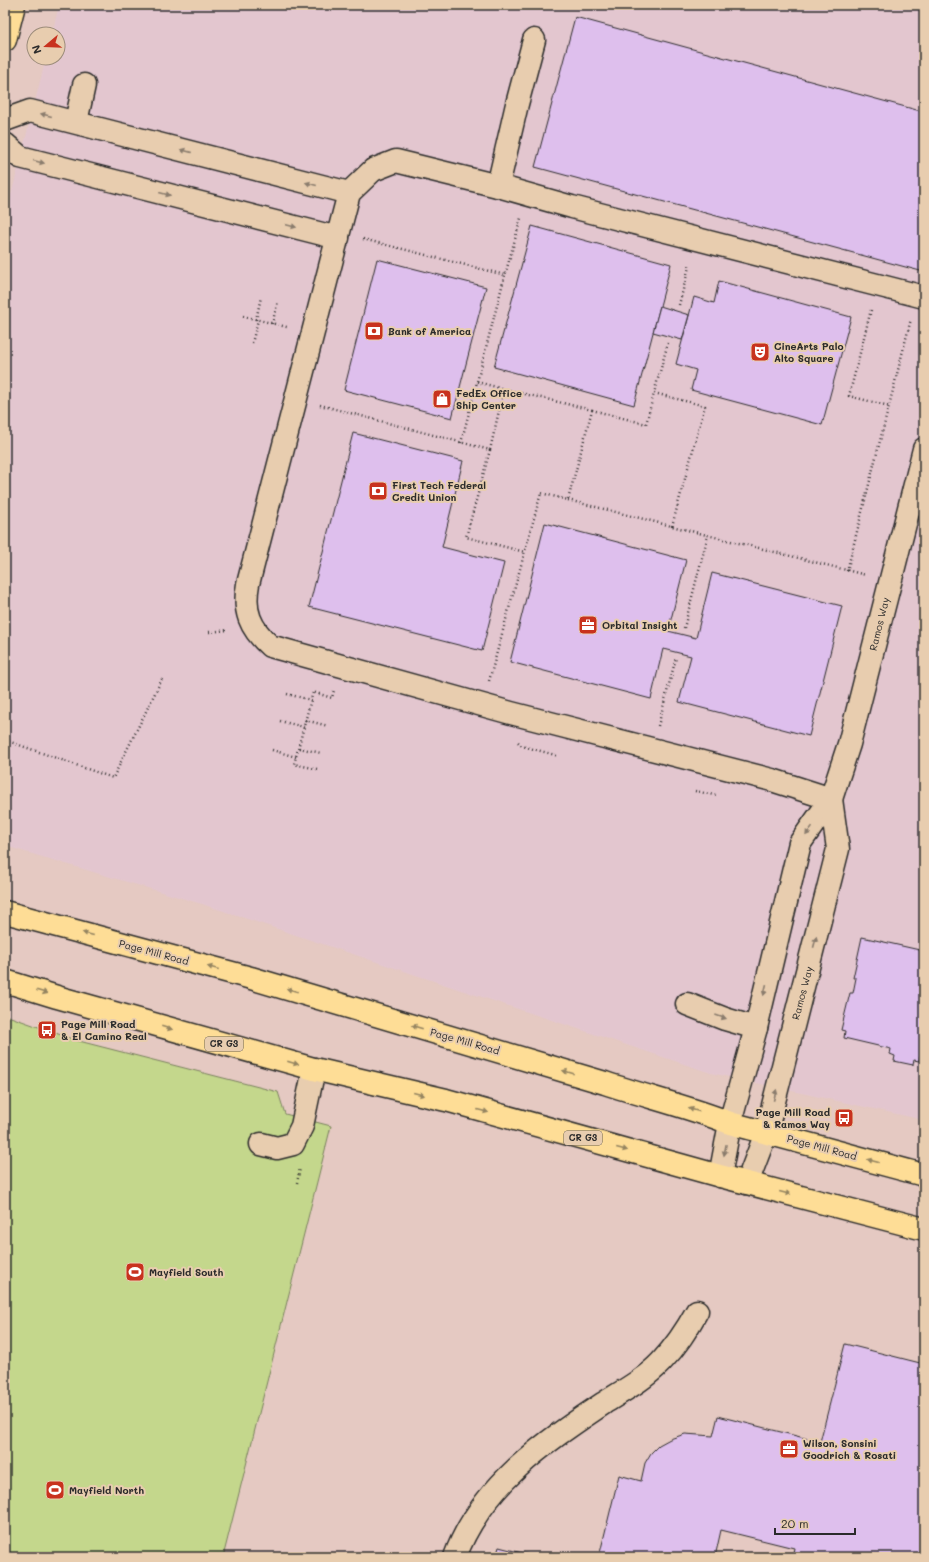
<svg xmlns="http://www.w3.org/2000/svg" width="929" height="1562" viewBox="0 0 929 1562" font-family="Mali,sans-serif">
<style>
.built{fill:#e3c6cf}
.green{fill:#c4d78c;stroke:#78815c}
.building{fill:#debfed;stroke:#2b2b2b}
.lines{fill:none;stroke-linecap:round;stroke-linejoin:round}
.minor-casing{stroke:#2b2b2b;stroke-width:25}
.major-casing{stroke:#2b2b2b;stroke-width:25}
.path{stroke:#2b2b2b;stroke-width:2.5;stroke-dasharray:1 3;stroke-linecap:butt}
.minor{stroke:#e8cdaf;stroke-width:22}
.major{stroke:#fedd96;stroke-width:22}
.oneway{fill:#8a7c6d}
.oneway2{fill:#948460}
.labels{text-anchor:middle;stroke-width:4;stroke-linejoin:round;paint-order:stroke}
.shield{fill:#e8cdaf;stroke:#645c53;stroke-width:1}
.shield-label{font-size:9px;font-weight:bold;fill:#2b2b2b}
.poi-label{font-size:10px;font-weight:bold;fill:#2b2b2b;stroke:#e8cdaf;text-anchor:start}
.street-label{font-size:10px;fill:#2b2b2b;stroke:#e8cdaf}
</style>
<rect width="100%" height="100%" fill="#e5c9c2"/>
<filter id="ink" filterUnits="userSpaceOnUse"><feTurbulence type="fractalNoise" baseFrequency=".025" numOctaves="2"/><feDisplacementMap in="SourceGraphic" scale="8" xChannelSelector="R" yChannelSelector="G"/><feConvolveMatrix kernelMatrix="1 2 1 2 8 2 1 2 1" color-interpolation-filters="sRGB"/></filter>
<g filter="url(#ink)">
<!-- built -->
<path class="built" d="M59,5H924V1120L711,1073L202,904L5,846V219L46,58H58V34H52Z"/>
<!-- green -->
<path class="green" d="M5,1015L75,1040L278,1092L285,1114L331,1126L223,1557H5Z"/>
<!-- building -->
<g class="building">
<path d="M575,17L924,112V272L535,167Z"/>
<path d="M532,226L671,264L634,405L494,367Z"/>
<path d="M377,259L486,287L452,418L344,390Z"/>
<path d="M719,281L851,317L822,425L691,390L696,370L676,364L694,297L714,303Z"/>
<path d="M660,306L689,315L682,340L653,332Z"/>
<path d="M353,433L463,461L442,547L504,563L482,651L309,607Z"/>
<path d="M545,523L686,560L668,631L696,638L712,573L842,606L809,736L679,702L691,656L663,649L651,699L510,662Z"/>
<path d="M862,937L924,951V1057L920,1056L919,1061L914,1060L913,1065L894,1061L895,1056L890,1054L891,1049L844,1038L845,1031L841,1030L850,993H853L856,978H853Z"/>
<path d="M845,1344L924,1364V1557H792L794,1548L721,1530L715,1557H599L619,1475L641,1481L645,1463L651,1453L659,1445L670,1439L685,1434L713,1436L718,1416L820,1442Z"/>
<path d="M499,1547L538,1557H496Z"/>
</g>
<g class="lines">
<defs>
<g id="minor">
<path d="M5,120L30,111L349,193"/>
<path d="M76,122L84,85"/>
<path d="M5,144L20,157L338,238"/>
<path d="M498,186L517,104L534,40"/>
<path d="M831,799L772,780L511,713L270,646C250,628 243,611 248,584L349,193L373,170L396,161L498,186L572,207L924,297"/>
<path d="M687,1004L725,1019L756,1028"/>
<path d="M261,1144L277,1148L293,1144L302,1126L314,1069"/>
<path d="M720,1176L730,1123L756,1028L800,843L831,799L849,744L924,449"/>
<path d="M747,1183L766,1133L838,849L831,799"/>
<path d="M455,1557C481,1486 544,1443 604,1403C623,1391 645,1379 661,1362C677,1345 686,1331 697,1311"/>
</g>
<g id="major">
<path d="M5,40L14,5"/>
<path d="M5,912L251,978L605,1083C647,1097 690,1107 730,1123L924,1175"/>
<path d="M5,981L57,997L314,1069L446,1100L720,1176L924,1229"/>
</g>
</defs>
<!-- minor casing -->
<use href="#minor" class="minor-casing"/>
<!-- major casing -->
<use href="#major" class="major-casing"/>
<!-- path -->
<g class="path">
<path d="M363,239L505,275L521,218"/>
<path d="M679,305L690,263"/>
<path d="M871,310L849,396L889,406"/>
<path d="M243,316L287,327"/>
<path d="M256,320L261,297"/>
<path d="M272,324L278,301"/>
<path d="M252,343L258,320"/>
<path d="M668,343L654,393L705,406L672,526"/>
<path d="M477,382L504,389"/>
<path d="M320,405L490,450L504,389L592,410L568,500L541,493L489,681"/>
<path d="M592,410L646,424L654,393"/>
<path d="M461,443L505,275"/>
<path d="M490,450L466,537L525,552"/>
<path d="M568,500L866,575"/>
<path d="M847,571L911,319"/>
<path d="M684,628L708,535"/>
<path d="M209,632L228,630"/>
<path d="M287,694L311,700"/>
<path d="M305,720L328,726"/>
<path d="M280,721L304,727"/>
<path d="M658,726L676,658"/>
<path d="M5,740L113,778L162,679"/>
<path d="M518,742L522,746L559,756"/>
<path d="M299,748L321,753"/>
<path d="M272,750L296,757"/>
<path d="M317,769L294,764L313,692L332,698L334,690"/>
<path d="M695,791L714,795L717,794"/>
<path d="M297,1183L300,1168"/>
</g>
<!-- minor -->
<use href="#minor" class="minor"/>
<!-- major -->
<use href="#major" class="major"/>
</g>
<!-- one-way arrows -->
<defs><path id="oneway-solid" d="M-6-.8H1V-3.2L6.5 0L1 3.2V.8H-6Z"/></defs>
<g class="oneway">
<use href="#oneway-solid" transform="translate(46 115) rotate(-166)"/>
<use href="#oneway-solid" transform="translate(186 151) rotate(-165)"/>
<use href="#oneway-solid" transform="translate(39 162) rotate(14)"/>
<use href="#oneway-solid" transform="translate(311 184) rotate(-165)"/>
<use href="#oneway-solid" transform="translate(165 194) rotate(14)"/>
<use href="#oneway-solid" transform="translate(291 226) rotate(14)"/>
<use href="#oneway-solid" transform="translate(809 831) rotate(125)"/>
<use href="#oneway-solid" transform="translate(815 942) rotate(-75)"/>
<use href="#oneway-solid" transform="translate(765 990) rotate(104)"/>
<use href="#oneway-solid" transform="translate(721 1017) rotate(19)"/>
<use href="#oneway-solid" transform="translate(775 1095) rotate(-75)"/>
<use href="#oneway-solid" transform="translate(725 1150) rotate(101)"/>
</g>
<g class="oneway2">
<use href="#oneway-solid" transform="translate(88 934) rotate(-165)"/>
<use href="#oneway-solid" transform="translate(213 968) rotate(-165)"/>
<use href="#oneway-solid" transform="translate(292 990) rotate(-164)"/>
<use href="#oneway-solid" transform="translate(42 992) rotate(17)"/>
<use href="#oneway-solid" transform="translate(417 1027) rotate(-164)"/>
<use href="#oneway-solid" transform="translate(167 1028) rotate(16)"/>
<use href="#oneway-solid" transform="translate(293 1063) rotate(16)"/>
<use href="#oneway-solid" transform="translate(568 1072) rotate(-164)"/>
<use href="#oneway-solid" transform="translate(419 1094) rotate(14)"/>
<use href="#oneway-solid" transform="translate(694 1110) rotate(-164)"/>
<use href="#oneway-solid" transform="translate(483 1111) rotate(15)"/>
<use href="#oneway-solid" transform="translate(622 1149) rotate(15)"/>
<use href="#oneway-solid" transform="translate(873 1161) rotate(-165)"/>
<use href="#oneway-solid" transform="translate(785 1193) rotate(14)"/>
</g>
</g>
<!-- icons -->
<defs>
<symbol id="bank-square" viewBox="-11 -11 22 22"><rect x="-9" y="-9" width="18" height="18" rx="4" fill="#c8321e" stroke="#e8cdaf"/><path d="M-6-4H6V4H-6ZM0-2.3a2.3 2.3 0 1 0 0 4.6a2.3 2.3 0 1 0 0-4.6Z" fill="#fff"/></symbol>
<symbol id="theatre-square" viewBox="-11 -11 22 22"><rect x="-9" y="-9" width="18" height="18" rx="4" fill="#c8321e" stroke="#e8cdaf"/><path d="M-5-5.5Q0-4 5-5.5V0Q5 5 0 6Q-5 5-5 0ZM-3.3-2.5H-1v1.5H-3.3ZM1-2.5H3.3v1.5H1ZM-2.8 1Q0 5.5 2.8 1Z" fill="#fff"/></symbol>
<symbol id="shop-square" viewBox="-11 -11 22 22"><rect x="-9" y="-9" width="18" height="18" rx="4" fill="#c8321e" stroke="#e8cdaf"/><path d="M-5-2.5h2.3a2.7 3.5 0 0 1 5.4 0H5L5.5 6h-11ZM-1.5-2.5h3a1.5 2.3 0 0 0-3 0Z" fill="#fff"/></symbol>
<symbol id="office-square" viewBox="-11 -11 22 22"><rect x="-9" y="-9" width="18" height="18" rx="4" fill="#c8321e" stroke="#e8cdaf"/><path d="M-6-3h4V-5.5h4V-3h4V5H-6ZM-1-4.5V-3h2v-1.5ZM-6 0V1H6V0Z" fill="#fff"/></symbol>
<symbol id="bus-square" viewBox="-11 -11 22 22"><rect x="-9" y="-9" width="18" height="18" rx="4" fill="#c8321e" stroke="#e8cdaf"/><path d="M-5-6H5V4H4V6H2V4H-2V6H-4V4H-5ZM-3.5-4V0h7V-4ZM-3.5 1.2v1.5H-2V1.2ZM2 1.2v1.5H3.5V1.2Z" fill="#fff"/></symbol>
<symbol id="stadium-square" viewBox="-11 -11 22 22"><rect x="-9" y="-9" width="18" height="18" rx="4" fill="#c8321e" stroke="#e8cdaf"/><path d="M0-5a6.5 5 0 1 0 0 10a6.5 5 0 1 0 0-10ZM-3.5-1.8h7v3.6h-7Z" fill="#fff"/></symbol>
</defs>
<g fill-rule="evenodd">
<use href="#bank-square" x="363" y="320" width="22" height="22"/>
<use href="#theatre-square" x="749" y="341" width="22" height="22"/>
<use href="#shop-square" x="431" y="388" width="22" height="22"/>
<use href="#bank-square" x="367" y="480" width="22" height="22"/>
<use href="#office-square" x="577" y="614" width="22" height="22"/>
<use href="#bus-square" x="36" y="1019" width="22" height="22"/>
<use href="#bus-square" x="833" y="1107" width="22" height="22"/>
<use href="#stadium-square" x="124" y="1261" width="22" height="22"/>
<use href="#office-square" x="778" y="1438" width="22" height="22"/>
<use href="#stadium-square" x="44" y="1479" width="22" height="22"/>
</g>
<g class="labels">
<!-- shield labels -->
<g class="shield">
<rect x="205" y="1037" width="38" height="14" rx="3"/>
<rect x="564" y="1131" width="38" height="14" rx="3"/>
</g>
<g class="shield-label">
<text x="224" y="1047">CR G3</text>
<text x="583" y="1141">CR G3</text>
</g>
<!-- poi labels -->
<g class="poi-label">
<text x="388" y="335">Bank of America</text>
<text x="774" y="350">CineArts Palo<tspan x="774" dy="12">Alto Square</tspan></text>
<text x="456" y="397">FedEx Office<tspan x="456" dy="12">Ship Center</tspan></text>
<text x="392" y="489">First Tech Federal<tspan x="392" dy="12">Credit Union</tspan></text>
<text x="602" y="629">Orbital Insight</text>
<text x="61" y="1028">Page Mill Road<tspan x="61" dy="12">&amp; El Camino Real</tspan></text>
<text x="830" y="1116" text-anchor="end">Page Mill Road<tspan x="830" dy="12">&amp; Ramos Way</tspan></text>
<text x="149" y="1276">Mayfield South</text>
<text x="803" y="1447">Wilson, Sonsini<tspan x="803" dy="12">Goodrich &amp; Rosati</tspan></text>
<text x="69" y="1494">Mayfield North</text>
</g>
<!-- street labels -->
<g class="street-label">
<text transform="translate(879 624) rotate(-76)" y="4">Ramos Way</text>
<text transform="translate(154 952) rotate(15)" y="4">Page Mill Road</text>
<text transform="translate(802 993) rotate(-75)" y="4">Ramos Way</text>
<text transform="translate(465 1041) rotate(16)" y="4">Page Mill Road</text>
<text transform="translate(822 1147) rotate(15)" y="4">Page Mill Road</text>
</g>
</g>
<!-- margin -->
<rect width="929" height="1562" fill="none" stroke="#e8cdaf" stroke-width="20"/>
<rect x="10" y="10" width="909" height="1542" fill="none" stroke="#2b2b2b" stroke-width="1.5" filter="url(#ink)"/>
<!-- north arrow -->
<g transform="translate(46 46) rotate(251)"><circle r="19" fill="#e8cdaf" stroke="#9c8c7a"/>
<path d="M0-3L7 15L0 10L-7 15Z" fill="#c8321e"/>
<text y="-6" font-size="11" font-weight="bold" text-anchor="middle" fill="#2b2b2b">N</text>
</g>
<!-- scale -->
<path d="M775 1528v6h80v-6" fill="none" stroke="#2b2b2b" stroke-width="2"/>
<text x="781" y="1528" font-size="12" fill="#2b2b2b" stroke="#e8cdaf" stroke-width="3" paint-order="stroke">20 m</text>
</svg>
